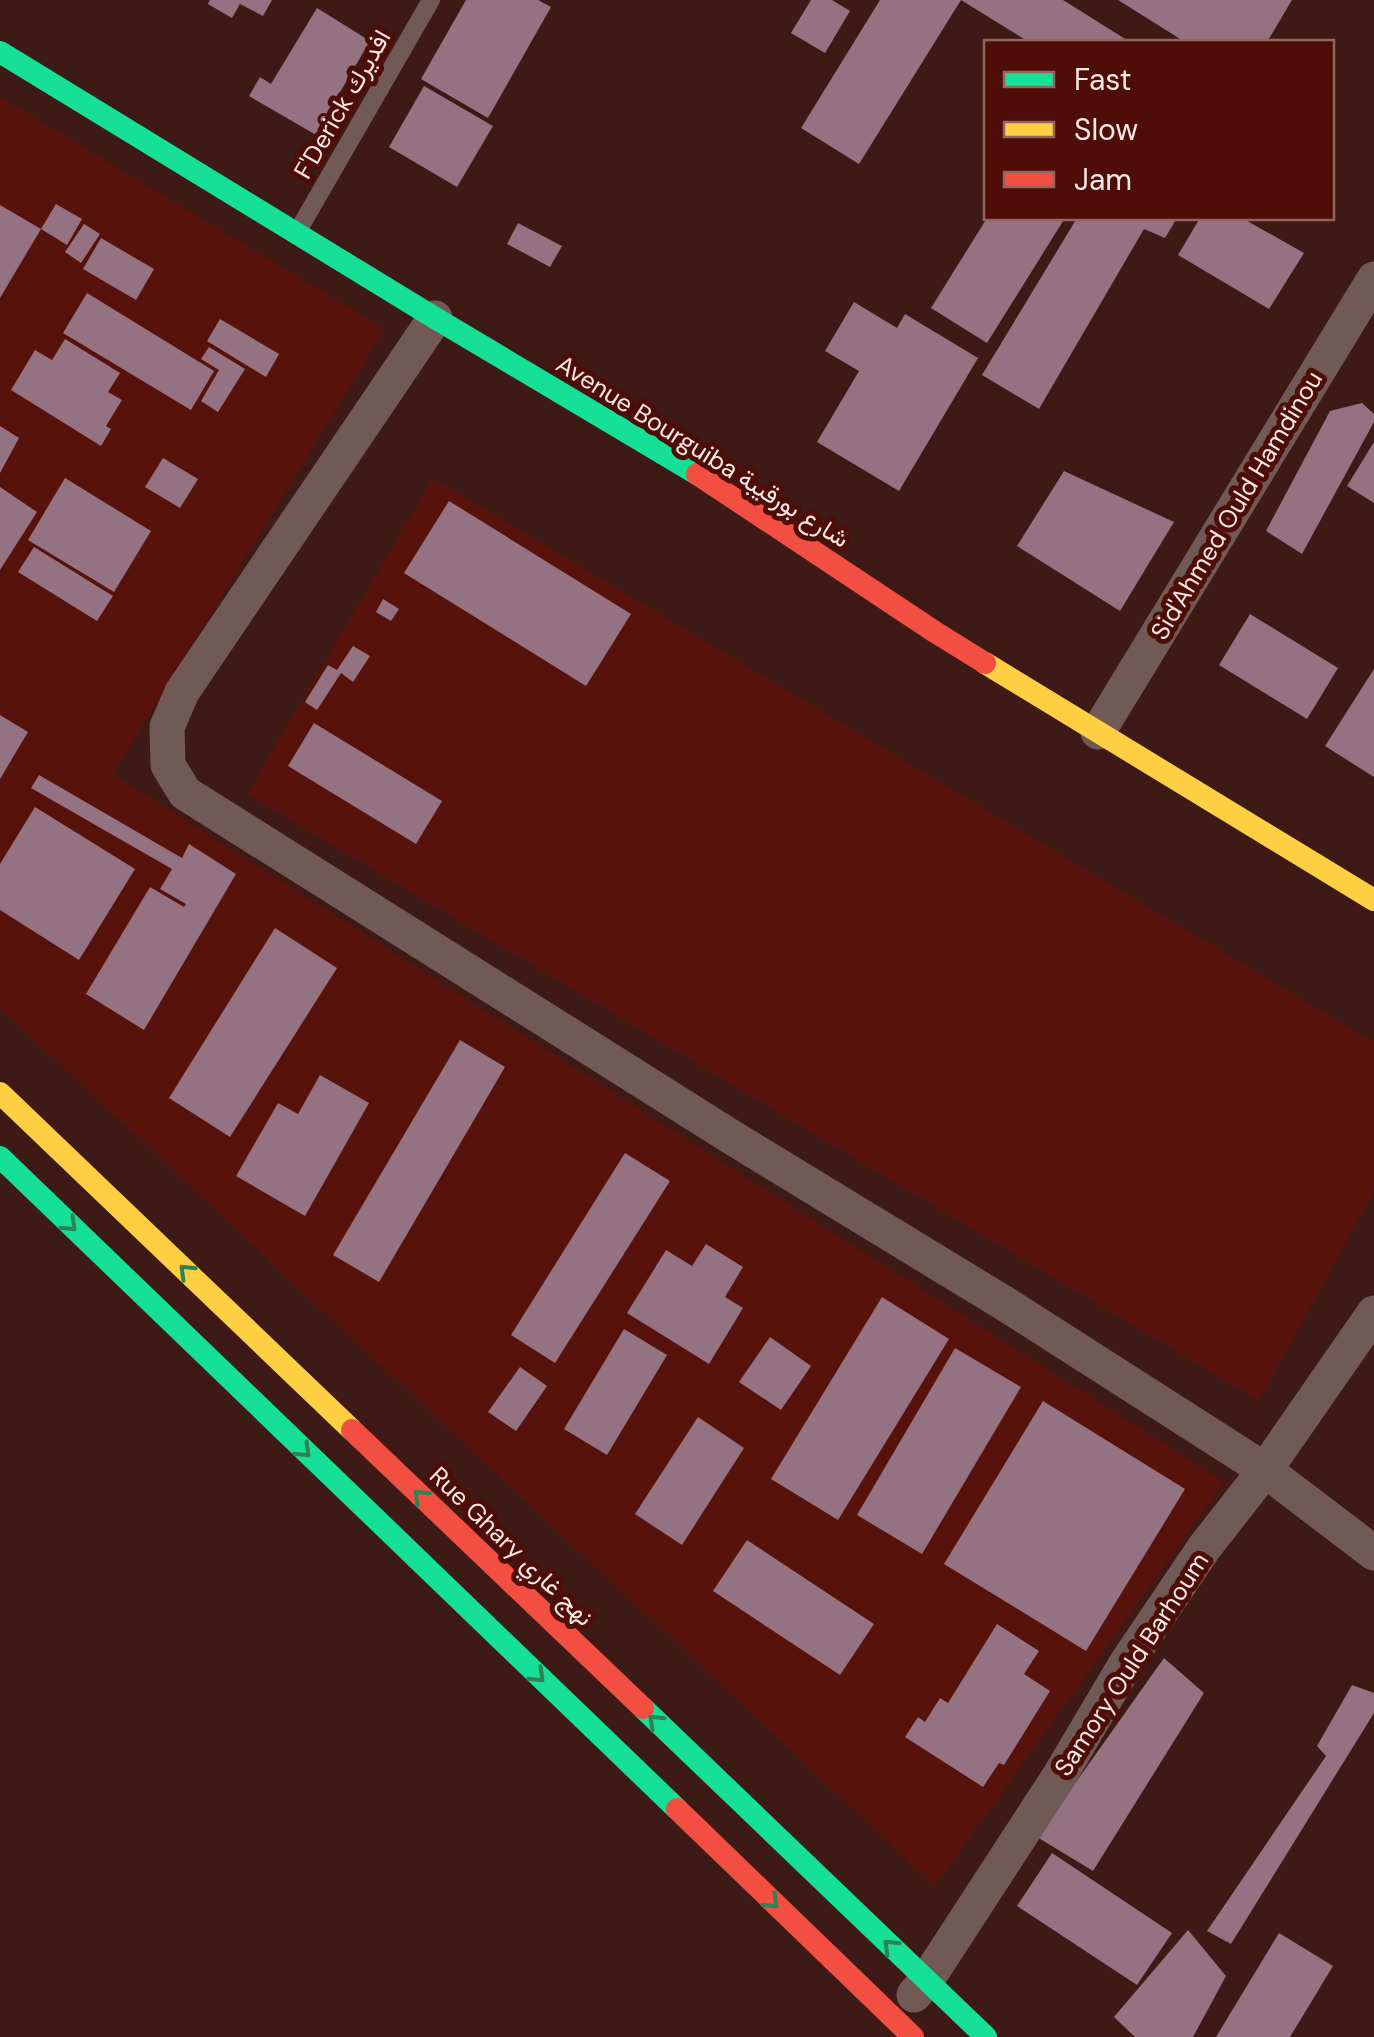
<svg xmlns="http://www.w3.org/2000/svg" width="1374" height="2037" viewBox="0 0 1374 2037" font-family="'DM Sans',Vazirmatn,sans-serif">
<style>
.built{fill:#57130b}
.building{fill:#957281}
.lines{fill:none;stroke-linecap:round;stroke-linejoin:round}
.lane{stroke:#715955;stroke-width:18}
.street{stroke:#715955;stroke-width:35}
.fast{stroke:#16e098;stroke-width:22}
.slow{stroke:#ffcf43;stroke-width:22}
.jam{stroke:#f24e42;stroke-width:22}
.oneway{stroke:#2f8156}
.labels{text-anchor:middle;stroke-width:10;stroke-linejoin:round;paint-order:stroke}
.street-label{font-size:25px;fill:#f9e8e5;stroke:#4e0d06}
</style>
<rect width="100%" height="100%" fill="#3e1a16"/>
<!-- built -->
<g class="built">
<path d="M0,97L385,329L113,774L1224,1482L935,1886L0,1008Z"/>
<path d="M433,478L1374,1042V1191L1259,1401L247,794Z"/>
</g>
<!-- building -->
<g class="building">
<path d="M210,0H272L263,16L240,4L232,18L208,4Z"/>
<path d="M466,0H538L551,7L488,118L421,79Z"/>
<path d="M811,0H832L850,11L825,53L791,33Z"/>
<path d="M880,0H1063L1130,42H1029L961,0L859,164L801,128Z"/>
<path d="M1118,0H1292L1267,42H1185Z"/>
<path d="M317,8L370,41L326,116L334,121L323,139L249,96L260,77L271,84Z"/>
<path d="M424,86L493,126L457,187L389,147Z"/>
<path d="M56,204L82,219L67,245L41,229Z"/>
<path d="M0,205L41,229L0,298Z"/>
<path d="M987,218H1065L987,343L931,308Z"/>
<path d="M1077,218H1177L1165,238L1144,229L1039,409L982,375Z"/>
<path d="M1200,218H1242L1304,253L1269,309L1178,255Z"/>
<path d="M518,223L562,246L550,267L507,244Z"/>
<path d="M84,224L100,234L81,263L65,252Z"/>
<path d="M101,238L154,269L136,300L83,269Z"/>
<path d="M87,293L214,371L191,410L63,333Z"/>
<path d="M854,302L897,328L905,314L978,358L899,491L817,442L859,371L825,351Z"/>
<path d="M220,319L279,354L266,377L207,341Z"/>
<path d="M65,339L120,373L108,392L122,400L106,426L111,429L101,446L11,390L35,350L52,360Z"/>
<path d="M209,347L245,369L218,412L201,401L219,370L201,359Z"/>
<path d="M1362,403L1374,414V422L1302,554L1266,531L1330,411Z"/>
<path d="M0,426L19,438L0,473Z"/>
<path d="M1374,442V503L1347,486Z"/>
<path d="M163,458L198,479L180,508L145,487Z"/>
<path d="M1064,471L1174,522L1120,611L1017,546Z"/>
<path d="M65,478L151,531L114,592L28,540Z"/>
<path d="M0,487L37,512L0,570Z"/>
<path d="M449,501L631,614L586,686L404,573Z"/>
<path d="M34,547L113,596L97,621L18,572Z"/>
<path d="M383,599L399,609L391,621L376,612Z"/>
<path d="M1250,614L1338,668L1307,719L1219,665Z"/>
<path d="M353,646L370,656L353,682L341,673L317,710L305,702L328,665L337,670Z"/>
<path d="M1374,669V777L1325,746Z"/>
<path d="M0,715L28,732L0,779Z"/>
<path d="M314,723L442,801L416,844L288,766Z"/>
<path d="M39,775L182,858L189,844L236,874L144,1030L86,994L150,887L184,907L186,904L160,889L172,869L31,788Z"/>
<path d="M35,807L135,869L79,960L0,910V864Z"/>
<path d="M275,928L337,968L230,1137L169,1098Z"/>
<path d="M460,1040L505,1067L379,1282L333,1255Z"/>
<path d="M320,1075L369,1103L305,1216L236,1176L278,1103L298,1114Z"/>
<path d="M625,1153L670,1181L555,1363L511,1335Z"/>
<path d="M706,1244L743,1267L725,1297L743,1308L709,1364L627,1313L666,1250L692,1266Z"/>
<path d="M882,1297L949,1339L838,1520L771,1479Z"/>
<path d="M624,1329L667,1355L607,1455L564,1429Z"/>
<path d="M770,1337L811,1366L781,1410L739,1382Z"/>
<path d="M955,1348L1021,1387L922,1554L857,1515Z"/>
<path d="M520,1367L547,1386L516,1431L488,1412Z"/>
<path d="M1043,1401L1185,1489L1086,1651L944,1564Z"/>
<path d="M698,1417L744,1448L682,1545L635,1514Z"/>
<path d="M747,1540L874,1624L840,1675L713,1591Z"/>
<path d="M997,1624L1039,1651L1024,1674L1050,1691L1004,1765L999,1763L983,1787L905,1737L918,1717L925,1722L940,1698L948,1703Z"/>
<path d="M1164,1658L1204,1693L1093,1871L1037,1837Z"/>
<path d="M1352,1685L1374,1693V1713L1231,1944L1207,1931L1326,1756L1317,1746Z"/>
<path d="M1052,1853L1172,1933L1137,1985L1017,1906Z"/>
<path d="M1188,1930L1226,1976L1193,2037H1135L1114,2017Z"/>
<path d="M1279,1933L1333,1966L1290,2037H1216Z"/>
</g>
<g class="lines">
<!-- lane -->
<path class="lane" d="M299,229L431,0"/>
<!-- street -->
<g class="street">
<path d="M435,318L182,692L167,727L168,765L185,793L733,1138L1007,1305L1265,1470L1374,1553"/>
<path d="M1098,732L1374,279"/>
<path d="M914,1995L926,1981L1060,1775L1127,1662L1204,1548L1265,1470L1374,1313"/>
</g>
<!-- fast -->
<g class="fast">
<path d="M0,52L435,318L697,474"/>
<path d="M0,1157L677,1809"/>
<path d="M643,1708L986,2037"/>
</g>
<!-- slow -->
<g class="slow">
<path d="M985,663L1374,900"/>
<path d="M0,1093L352,1430"/>
</g>
<!-- jam -->
<g class="jam">
<path d="M697,474L935,632L985,663"/>
<path d="M352,1430L643,1708"/>
<path d="M677,1809L913,2037"/>
</g>
</g>
<!-- one-way arrows -->
<defs><path id="oneway-chevron" d="M-2-3.5L2.5 0L-2 3.5" fill="none" stroke-width="1.6" stroke-linecap="round" stroke-linejoin="round" transform="scale(2.5)"/></defs>
<g class="oneway">
<use href="#oneway-chevron" transform="translate(70 1225) rotate(44)"/>
<use href="#oneway-chevron" transform="translate(186 1271) rotate(-136)"/>
<use href="#oneway-chevron" transform="translate(304 1451) rotate(44)"/>
<use href="#oneway-chevron" transform="translate(420 1496) rotate(-136)"/>
<use href="#oneway-chevron" transform="translate(538 1676) rotate(44)"/>
<use href="#oneway-chevron" transform="translate(655 1721) rotate(-136)"/>
<use href="#oneway-chevron" transform="translate(772 1902) rotate(44)"/>
<use href="#oneway-chevron" transform="translate(890 1946) rotate(-136)"/>
</g>
<g class="labels">
<!-- street labels -->
<g class="street-label">
<text transform="translate(342 104) rotate(-60)" y="9">F'Derick افديرك</text>
<text transform="translate(703 451) rotate(32)" y="9">Avenue Bourguiba شارع بورقيبة</text>
<text transform="translate(1236 505) rotate(-59)" y="9">Sid'Ahmed Ould Hamdinou</text>
<text transform="translate(512 1546) rotate(44)" y="9">Rue Ghary نهج غاري</text>
<text transform="translate(1131 1664) rotate(-57)" y="9">Samory Ould Barhoum</text>
</g>
</g>
<!-- legend -->
<rect x="984" y="40" width="350" height="180" fill="#4e0d06" stroke="#92655f" stroke-width="2.5"/>
<rect x="1004" y="72" width="50" height="15" fill="#16e098" stroke="#92655f" stroke-width="2.5"/>
<text x="1074" y="90" font-size="30" fill="#f9e8e5">Fast</text>
<rect x="1004" y="122" width="50" height="15" fill="#ffcf43" stroke="#92655f" stroke-width="2.5"/>
<text x="1074" y="140" font-size="30" fill="#f9e8e5">Slow</text>
<rect x="1004" y="172" width="50" height="15" fill="#f24e42" stroke="#92655f" stroke-width="2.5"/>
<text x="1074" y="190" font-size="30" fill="#f9e8e5">Jam</text>
</svg>
